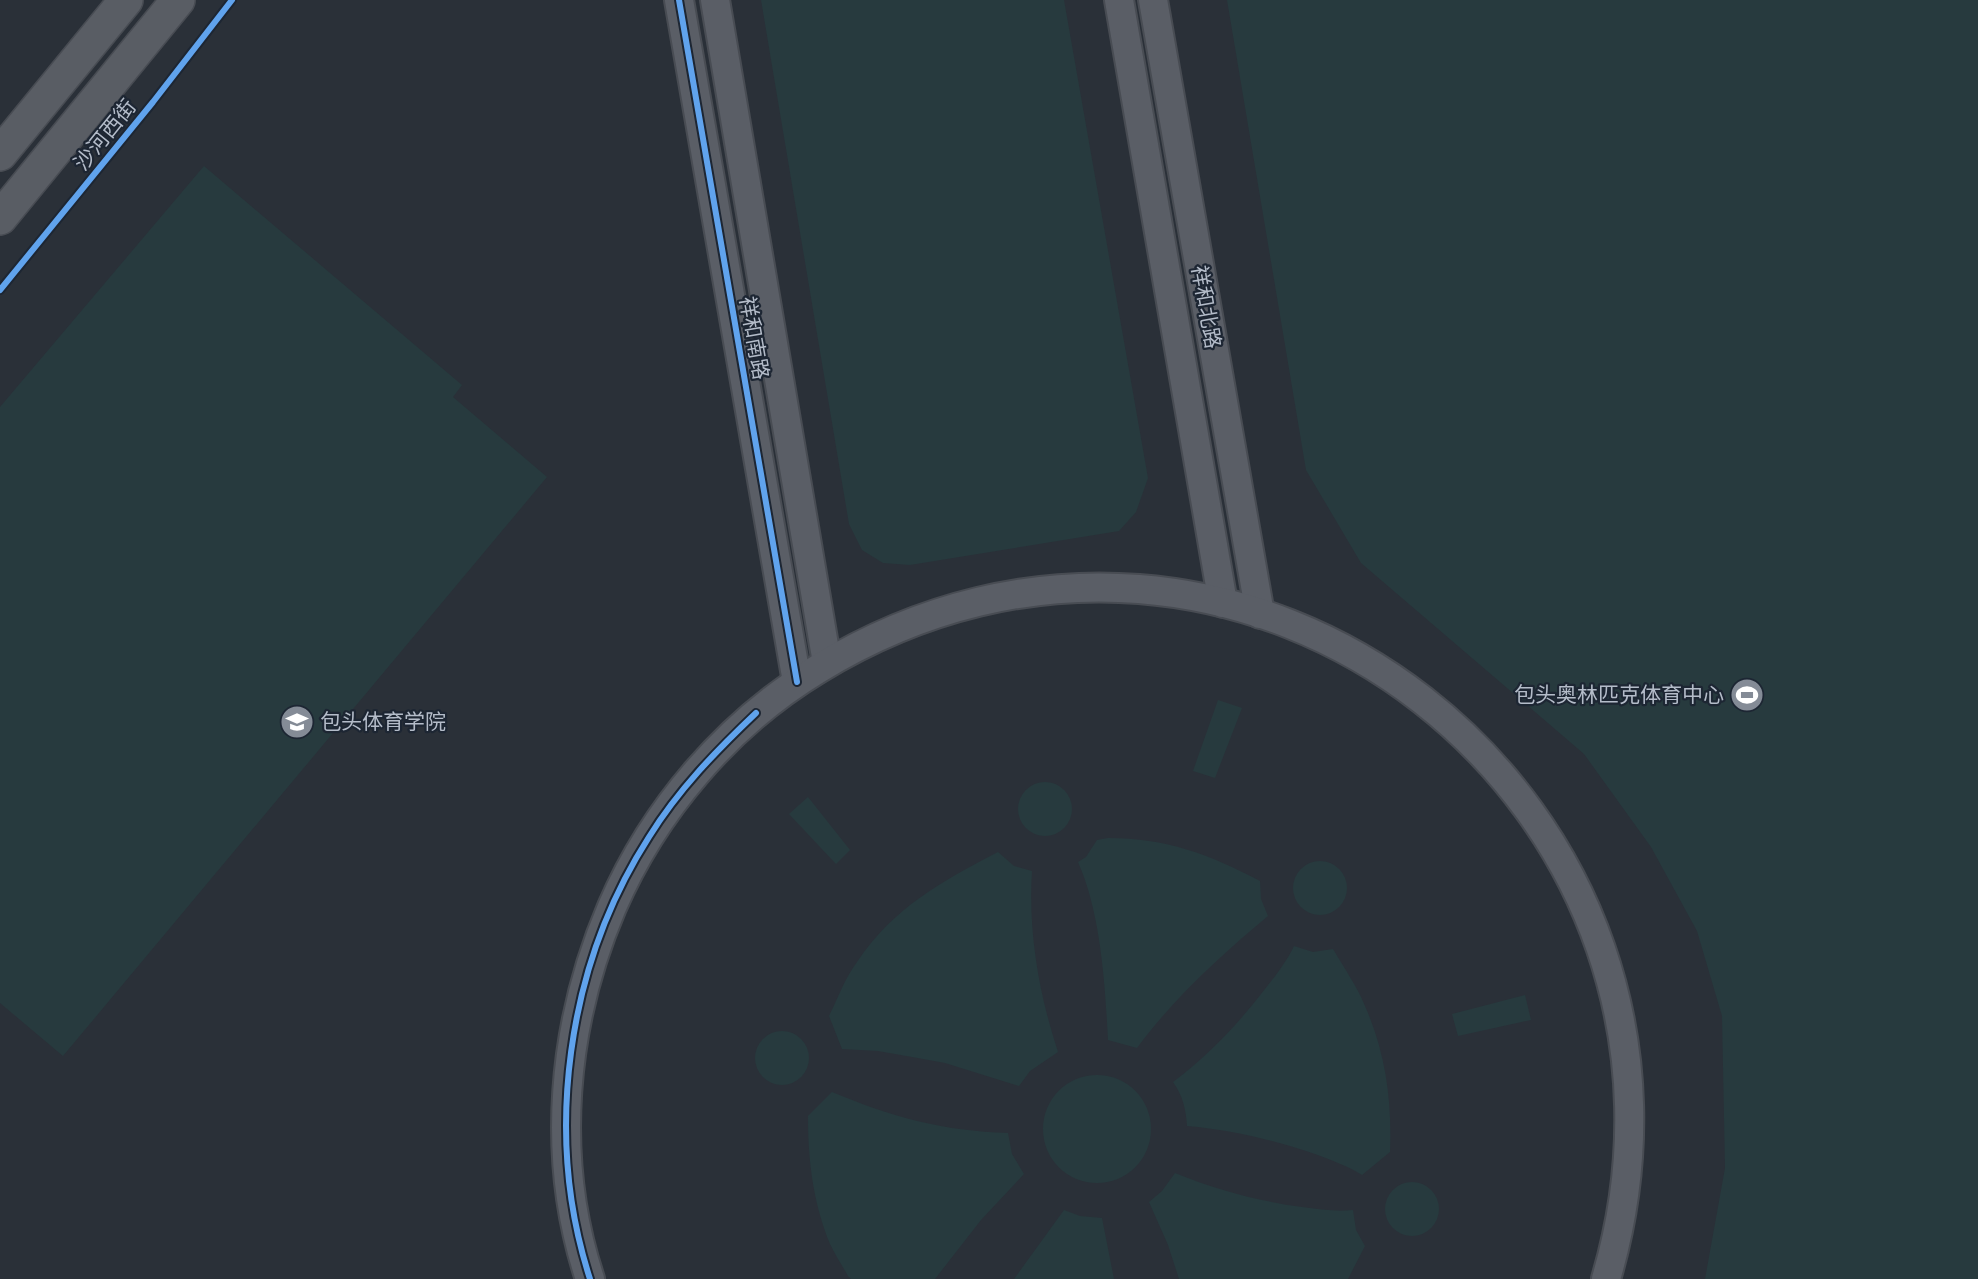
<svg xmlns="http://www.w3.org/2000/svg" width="1978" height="1279" viewBox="0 0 1978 1279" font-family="Rubik,'Noto Sans SC',sans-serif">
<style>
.green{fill:#273a3e}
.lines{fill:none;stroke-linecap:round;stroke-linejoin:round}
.street-casing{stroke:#484c53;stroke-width:32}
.secondary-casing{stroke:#484c53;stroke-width:36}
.street{stroke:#5a5e66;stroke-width:28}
.secondary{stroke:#595d64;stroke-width:33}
.cycleway-casing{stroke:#1d2633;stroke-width:10}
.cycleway{stroke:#60a3ed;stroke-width:6}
.labels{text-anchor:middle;stroke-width:4.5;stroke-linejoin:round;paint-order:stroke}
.street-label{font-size:21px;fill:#b4bcc9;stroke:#1d2633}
.poi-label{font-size:21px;fill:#b4bcc9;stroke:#1d2633;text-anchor:end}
</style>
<rect width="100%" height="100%" fill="#2a3038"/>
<!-- green -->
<g class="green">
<path d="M761,0H1064L1148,478L1136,512L1119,531L910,565L883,563L862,550L849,524Z"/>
<path d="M1227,0H1978V1279H1705L1725,1168L1722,1016L1697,931L1651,847L1584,754L1361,563L1306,470Z"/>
<path d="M204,166L462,385L453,397L547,477L63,1056L0,1003V407Z"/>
<path d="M1218,700L1242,708L1215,778L1193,771Z"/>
<circle cx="1045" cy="809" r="27"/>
<path d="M808,797L850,850L836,864L789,814Z"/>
<path d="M1108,838C1166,838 1209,854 1260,881L1261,899L1268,916C1220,956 1174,998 1137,1048L1108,1040C1105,984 1101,914 1078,862L1086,857L1097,840Z"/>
<path d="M998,852L1014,866L1032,871C1028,932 1039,994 1058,1052L1030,1071L1019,1086L945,1063L912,1057L878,1051L842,1049L829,1016C838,998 845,978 857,962C894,907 941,882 998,852Z"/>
<circle cx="1320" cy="888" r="27"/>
<path d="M1294,946L1313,952L1333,949C1344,968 1357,986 1365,1006C1386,1054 1392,1101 1390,1152L1362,1175C1348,1166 1331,1160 1315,1154C1273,1140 1232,1130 1187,1126C1186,1110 1183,1096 1173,1082C1209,1055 1238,1024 1265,989C1276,975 1287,961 1294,946Z"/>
<path d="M1525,995L1531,1020L1458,1036L1452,1014Z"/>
<circle cx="782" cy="1058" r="27"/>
<circle cx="1097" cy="1129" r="54"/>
<path d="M832,1092C892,1117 943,1131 1008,1133L1012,1154L1024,1174L981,1220L935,1279H851L848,1276C842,1265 835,1255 830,1244C813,1202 808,1161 808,1116Z"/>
<path d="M1175,1173C1217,1190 1258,1201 1302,1207C1319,1209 1336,1212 1353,1210L1356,1230L1365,1246L1348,1279H1179L1168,1245L1149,1202L1162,1191Z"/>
<circle cx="1412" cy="1209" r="27"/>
<path d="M1064,1210L1080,1216L1102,1218L1114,1279H1014Z"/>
</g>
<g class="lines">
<defs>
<g id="street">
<path d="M679,0L797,682"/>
<path d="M715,0L827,663"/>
<path d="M1119,0L1223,603"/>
<path d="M1153,0L1260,614"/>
<path d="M590,1279C550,1158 562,1024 612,907C654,810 727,724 818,669C1241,411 1744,806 1606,1279"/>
</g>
<g id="secondary">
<path d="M0,154L126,0"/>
<path d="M0,218L178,0"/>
</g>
</defs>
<!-- street casing -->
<use href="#street" class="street-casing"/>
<!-- secondary casing -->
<use href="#secondary" class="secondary-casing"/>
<!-- street -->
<use href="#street" class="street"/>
<!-- secondary -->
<use href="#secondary" class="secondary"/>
<defs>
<g id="cycleway">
<path d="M679,0L797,682"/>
<path d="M0,290L153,102L232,0"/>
<path d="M590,1279C543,1134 567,965 649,837C678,790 716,751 756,713"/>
</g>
</defs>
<!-- cycleway casing -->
<use href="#cycleway" class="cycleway-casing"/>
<!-- cycleway -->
<use href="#cycleway" class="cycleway"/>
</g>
<!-- icons -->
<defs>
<symbol id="stadium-disc" viewBox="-11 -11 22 22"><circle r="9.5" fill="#848b96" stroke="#1d2633"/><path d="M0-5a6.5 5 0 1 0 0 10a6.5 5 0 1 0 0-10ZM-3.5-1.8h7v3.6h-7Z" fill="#fff"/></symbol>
<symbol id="school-disc" viewBox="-11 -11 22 22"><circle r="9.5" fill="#848b96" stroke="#1d2633"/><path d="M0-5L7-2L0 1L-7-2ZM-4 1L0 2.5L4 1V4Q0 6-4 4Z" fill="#fff"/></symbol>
</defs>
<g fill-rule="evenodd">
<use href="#stadium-disc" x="1728" y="676" width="38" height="38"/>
<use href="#school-disc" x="278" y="703" width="38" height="38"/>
</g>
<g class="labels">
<!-- street labels -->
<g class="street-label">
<text transform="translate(105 135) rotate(-51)" y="7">沙河西街</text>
<text transform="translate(1206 307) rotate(80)" y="7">祥和北路</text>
<text transform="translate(754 338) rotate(80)" y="7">祥和南路</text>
</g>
<!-- poi labels -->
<g class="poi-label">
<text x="1724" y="702">包头奥林匹克体育中心</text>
<text x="320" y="729" text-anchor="start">包头体育学院</text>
</g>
</g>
</svg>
